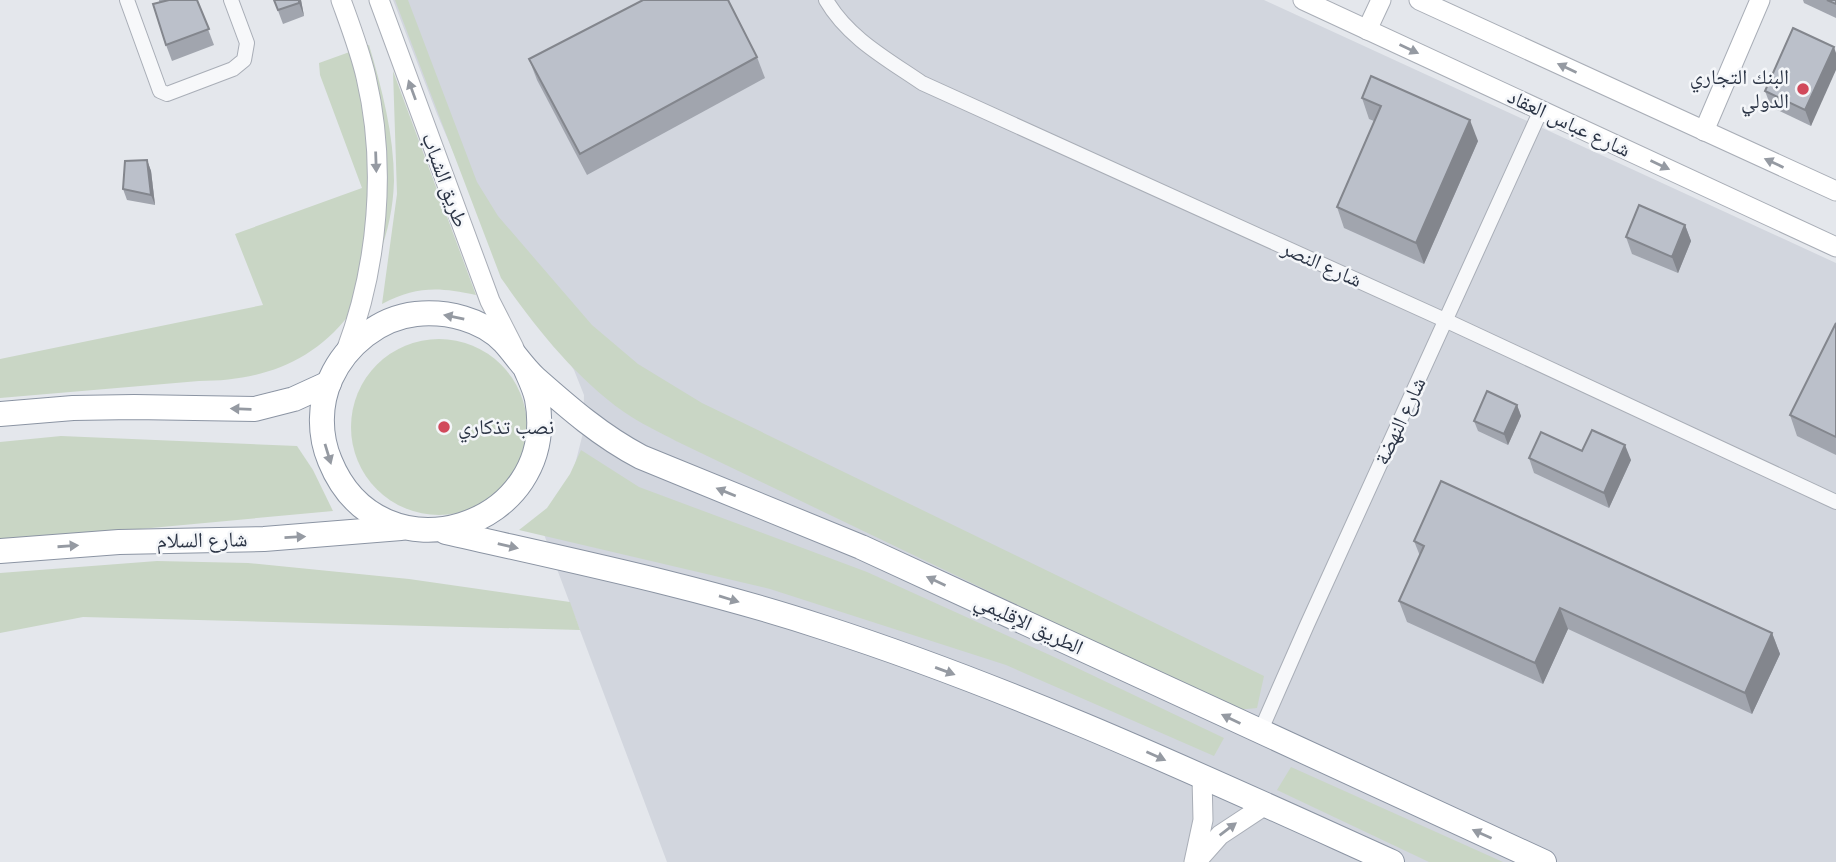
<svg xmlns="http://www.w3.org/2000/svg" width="1836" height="862" viewBox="0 0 1836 862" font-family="Signika,'Noto Naskh Arabic',sans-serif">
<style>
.built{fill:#d2d6de}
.green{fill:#c9d6c5}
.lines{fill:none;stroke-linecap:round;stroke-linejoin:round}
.street-casing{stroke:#a9aeb7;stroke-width:16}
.secondary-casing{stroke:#a9aeb7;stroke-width:21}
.highway-casing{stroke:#8b94a3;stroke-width:26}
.street{stroke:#f7f8fa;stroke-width:14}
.secondary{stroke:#fff;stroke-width:19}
.highway{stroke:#fff;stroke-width:24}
.wall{fill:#a1a5ae}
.shaded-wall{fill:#83868d}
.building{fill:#bbc0ca;stroke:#83868d;stroke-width:2}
.oneway{fill:#959aa2}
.poi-dot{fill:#d1495b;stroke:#f4f6f9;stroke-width:2.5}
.labels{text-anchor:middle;stroke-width:5;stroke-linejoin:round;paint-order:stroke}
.poi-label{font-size:21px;fill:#2b3445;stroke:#f4f6f9;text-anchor:end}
.street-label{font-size:21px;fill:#2b3445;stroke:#f4f6f9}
</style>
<rect width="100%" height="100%" fill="#e4e7ec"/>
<!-- built -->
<path class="built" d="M393,0H1264L1836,263V862H667L542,529L569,488L583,433L584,395L574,370L562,351L506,275L437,114Z"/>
<!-- green -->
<g class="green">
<path d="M395,0H408L477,182L498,216L592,325L638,364L702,403L1264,676L1257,708L1236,710L676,441C659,432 640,423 624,412C574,376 536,328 501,278Z"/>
<path d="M369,45C382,89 394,135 394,181C393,210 388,231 378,259C374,270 370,283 365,294C361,302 354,308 349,315C311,364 259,381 199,381L0,398V359L263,305L235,234L362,188L320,75L319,63Z"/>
<path d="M393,71L476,295C438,287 417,286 382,304L397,194Z"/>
<circle cx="439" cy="427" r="88"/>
<path d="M61,436L297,446L313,470L333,511L0,542V442Z"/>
<path d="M581,450L639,487L867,572L1052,656L1224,738L1214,756L1006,665L770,589L519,530L547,508L570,474Z"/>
<path d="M157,561L248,563L409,579L570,602L580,630L83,617L0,633V573Z"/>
<path d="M1291,767L1503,862H1429L1277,790Z"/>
</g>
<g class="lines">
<defs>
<g id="street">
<path d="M127,0L160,91L167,94L233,69L244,60L247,43L231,0"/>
<path d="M826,0C848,38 887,59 922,83L1447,321L1836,502"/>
<path d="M1260,732L1307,625L1541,110"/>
</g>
<g id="secondary">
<path d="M341,0C350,25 360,51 366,77C387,166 378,266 346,351"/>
<path d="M379,0L490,301L514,348"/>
<path d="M1303,0L1836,247"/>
<path d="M1419,0L1836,191"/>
<path d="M1367,30L1381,0"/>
<path d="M1704,131L1760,0"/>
<path d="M1194,862L1203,820L1202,777"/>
<path d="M1196,862L1220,835L1267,804"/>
</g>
<g id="highway">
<path d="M526,370C530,379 535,389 537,399C561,529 380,584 330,461C319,435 319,404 331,378C346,345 379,318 416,314C447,311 482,319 504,342C515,354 523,367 535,378C569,408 601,436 641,457L861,547L1544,862"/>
<path d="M0,414L73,408L134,407L255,409L294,399L329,383"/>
<path d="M446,532C573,561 701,587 825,628C1020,691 1206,778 1392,862"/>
<path d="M0,551L119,542L264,539L401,528"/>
</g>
</defs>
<!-- street casing -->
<use href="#street" class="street-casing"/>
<!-- secondary casing -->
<use href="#secondary" class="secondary-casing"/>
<!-- highway casing -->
<use href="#highway" class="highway-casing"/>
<!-- street -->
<use href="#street" class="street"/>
<!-- secondary -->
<use href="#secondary" class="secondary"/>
<!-- highway -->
<use href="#highway" class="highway"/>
</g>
<!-- wall -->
<g class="wall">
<path d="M159,0H197L214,45L172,61L166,45Z"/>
<path d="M274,0H301L304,16L283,24Z"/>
<path d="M1803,0H1836V18L1804,3Z"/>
<path d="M1834,47L1811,126L1771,107L1765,91Z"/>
<path d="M757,57L765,78L587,175L537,80L529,59Z"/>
<path d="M1362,98L1478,141L1424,264L1344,228L1337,207L1374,121L1369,119Z"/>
<path d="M147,160L151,171L155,205L127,200L123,189Z"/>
<path d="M1685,225L1691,241L1678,273L1632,254L1626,237Z"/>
<path d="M1836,323V455L1797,436L1790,415Z"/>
<path d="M1517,405L1521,416L1508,445L1478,431L1474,421Z"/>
<path d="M1582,451L1631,460L1609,508L1534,473L1529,458Z"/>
<path d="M1414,541L1772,633L1780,654L1752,714L1568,629L1543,684L1407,622L1399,601L1420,556Z"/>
</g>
<!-- shaded-wall -->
<g class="shaded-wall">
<path d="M299,0H301L304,16L299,3Z"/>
<path d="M1834,47L1836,53V70L1811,126L1805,110Z"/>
<path d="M1470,120L1478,141L1424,264L1416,243Z"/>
<path d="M147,160L151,171L155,205L151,195Z"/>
<path d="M1685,225L1691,241L1678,273L1672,257Z"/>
<path d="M1517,405L1521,416L1508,445L1504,434Z"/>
<path d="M1625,445L1631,460L1609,508L1604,493Z"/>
<path d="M1560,608L1568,629L1543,684L1535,663Z"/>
<path d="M1772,633L1780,654L1752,714L1745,693Z"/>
</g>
<!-- building -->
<g class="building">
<path d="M169,0H197L209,29L166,45L153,4Z"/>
<path d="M274,0H299V3L278,10Z"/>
<path d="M643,0H728L757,57L580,154L529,59Z"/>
<path d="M1827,0H1836V4Z"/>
<path d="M1793,28L1834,47L1805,110L1765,91Z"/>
<path d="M1371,76L1470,120L1416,243L1337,207L1381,106L1362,98Z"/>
<path d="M147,160L151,195L123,189L125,161Z"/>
<path d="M1639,205L1685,225L1672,257L1626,237Z"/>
<path d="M1836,323V437L1790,415Z"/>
<path d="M1487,391L1517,405L1504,434L1474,421Z"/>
<path d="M1592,430L1625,445L1604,493L1529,458L1541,432L1582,451Z"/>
<path d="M1441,481L1772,633L1745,693L1560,608L1535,663L1399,601L1424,546L1414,541Z"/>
</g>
<!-- one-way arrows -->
<defs><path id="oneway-solid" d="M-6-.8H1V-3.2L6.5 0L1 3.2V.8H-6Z" transform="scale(1.75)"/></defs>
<g class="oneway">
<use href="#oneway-solid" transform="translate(1409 49) rotate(25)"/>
<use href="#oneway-solid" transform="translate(1567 68) rotate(-155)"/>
<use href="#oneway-solid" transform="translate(412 90) rotate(-110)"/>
<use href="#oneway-solid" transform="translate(376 162) rotate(88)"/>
<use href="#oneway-solid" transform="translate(1774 163) rotate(-155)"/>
<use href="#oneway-solid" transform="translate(1660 165) rotate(25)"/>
<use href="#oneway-solid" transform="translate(454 317) rotate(-168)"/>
<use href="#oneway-solid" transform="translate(241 409) rotate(-178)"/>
<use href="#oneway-solid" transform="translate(328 454) rotate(73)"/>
<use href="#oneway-solid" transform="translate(726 492) rotate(-158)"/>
<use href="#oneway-solid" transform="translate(295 537) rotate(-3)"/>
<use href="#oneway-solid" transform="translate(68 546) rotate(-4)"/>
<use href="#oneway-solid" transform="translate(508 546) rotate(13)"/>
<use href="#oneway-solid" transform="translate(936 581) rotate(-155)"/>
<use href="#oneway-solid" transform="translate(729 599) rotate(17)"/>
<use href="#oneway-solid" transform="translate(945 671) rotate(20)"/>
<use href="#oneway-solid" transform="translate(1231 719) rotate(-154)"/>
<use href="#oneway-solid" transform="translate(1156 756) rotate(24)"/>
<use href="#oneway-solid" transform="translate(1228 829) rotate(-37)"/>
<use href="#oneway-solid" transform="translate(1482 834) rotate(-156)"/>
</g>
<!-- markers -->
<g class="poi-dot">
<circle cx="1803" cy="89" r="7"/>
<circle cx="444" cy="427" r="7"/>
</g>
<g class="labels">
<!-- poi labels -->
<g class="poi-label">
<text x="1789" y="84">البنك التجاري<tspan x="1789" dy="24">الدولي</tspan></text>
<text x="458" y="434" text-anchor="start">نصب تذكاري</text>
</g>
<!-- street labels -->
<g class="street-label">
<text transform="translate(1569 123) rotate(25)" y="7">شارع عباس العقاد</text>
<text transform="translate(445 180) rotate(70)" y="7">طريق الشباب</text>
<text transform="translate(1322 264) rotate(24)" y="7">شارع النصر</text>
<text transform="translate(1400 421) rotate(-65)" y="7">شارع النهضة</text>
<text transform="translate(202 540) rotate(-1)" y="7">شارع السلام</text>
<text transform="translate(1029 624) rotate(25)" y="7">الطريق الإقليمي</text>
</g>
</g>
</svg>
